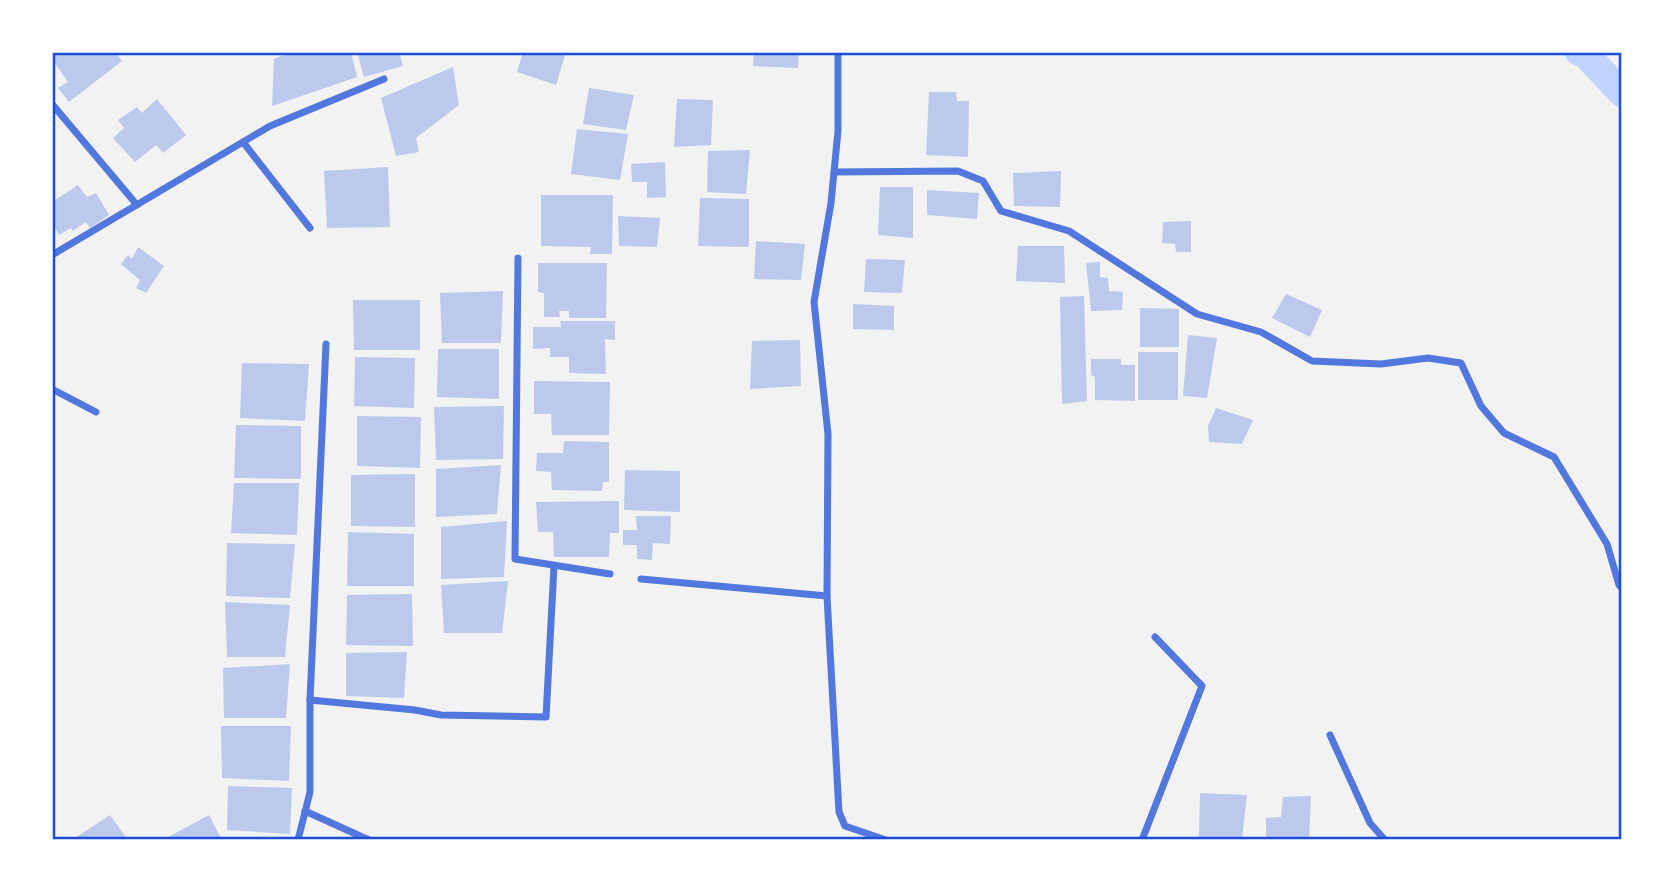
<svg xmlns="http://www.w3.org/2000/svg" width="1674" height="892" viewBox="0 0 1674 892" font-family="Poppins,sans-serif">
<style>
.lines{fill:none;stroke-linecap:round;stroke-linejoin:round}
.canal{stroke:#bfd3fe;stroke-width:28}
.building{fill:#bdc9ec}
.minor{stroke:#5277de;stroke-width:7}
.neatline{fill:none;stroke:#1d4ed8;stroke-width:2.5}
</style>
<rect width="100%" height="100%" fill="#f2f2f2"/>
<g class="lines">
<!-- canal -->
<path class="canal" d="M1579,52L1586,55L1622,93"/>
</g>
<!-- building -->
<g class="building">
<path d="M52,52H115L122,61L69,102L58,88L68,82L52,59Z"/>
<path d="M292,52H351L357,77L272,106L274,59Z"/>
<path d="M357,52H399L403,66L364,77Z"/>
<path d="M523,52H566L556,85L517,72Z"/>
<path d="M754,52H799L798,68L753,66Z"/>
<path d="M453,67L459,105L416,138L419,152L396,156L381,98Z"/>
<path d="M589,88L634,95L626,130L583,124Z"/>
<path d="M929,92H956L957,101H969L968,157L926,155Z"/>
<path d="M157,99L186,135L163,153L156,145L135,162L113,138L124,128L118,120L137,107L142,113Z"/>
<path d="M677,99L713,100L711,145L674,147Z"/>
<path d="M577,129L628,134L620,180L571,174Z"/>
<path d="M750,150L746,194L707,192L708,151Z"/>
<path d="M665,162L666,197L647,198V182H632L631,164Z"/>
<path d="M388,167L390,227L327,228L324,171Z"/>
<path d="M1061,171L1060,207L1014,206L1013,173Z"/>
<path d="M78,185L87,197L96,193L109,215L90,228L86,222L73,231L71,228L59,235L52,222V202Z"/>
<path d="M880,187H913V238L878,235Z"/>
<path d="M927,190L979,193L977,219L927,215Z"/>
<path d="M541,195H613L612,254H590L591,247L541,246Z"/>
<path d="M700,198L749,199V247L698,246Z"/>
<path d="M618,216L660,218L657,247L619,246Z"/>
<path d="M1191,221V252H1176L1175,244L1162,243L1163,222Z"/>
<path d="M756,241L805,244L801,280L754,279Z"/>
<path d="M1018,246H1064L1065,283L1016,281Z"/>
<path d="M138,247L164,266L146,293L136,288L140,280L121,264L128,255L132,259Z"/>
<path d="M866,259L905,260L902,293L864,292Z"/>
<path d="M1100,262V277L1108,278L1109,291L1123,292L1122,310L1091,311L1086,263Z"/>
<path d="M538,263H607L606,318H569V311H559L560,317H544V293L538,292Z"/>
<path d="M503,291L501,343H442L440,293Z"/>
<path d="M1286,294L1322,310L1310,337L1272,318Z"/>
<path d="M1084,296L1087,401L1062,404L1060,297Z"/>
<path d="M353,300H420V350H354Z"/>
<path d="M853,304L894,306V330L853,329Z"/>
<path d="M1140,308L1179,309V347H1140Z"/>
<path d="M560,321H615V340L605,339L606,374L569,373V357H550V348L533,349V327H561Z"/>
<path d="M1188,335L1217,338L1207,398L1183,396Z"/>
<path d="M800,340L801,386L750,389L752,341Z"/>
<path d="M438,349H499V399L437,397Z"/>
<rect x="1138" y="352" width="40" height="48"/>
<path d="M355,357L415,358L414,408L354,406Z"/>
<path d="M1091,359H1121V365H1135V401L1095,400V377L1091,375Z"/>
<path d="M242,363L309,364L305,421L240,418Z"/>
<path d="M534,381L610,382L609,435H552L551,414H534Z"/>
<path d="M504,406L503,459L436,460L434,407Z"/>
<path d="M1216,408L1253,420L1242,444L1209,442L1208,426Z"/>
<path d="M357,416L421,417L420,468L357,466Z"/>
<path d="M236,425L301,426V479L234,478Z"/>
<path d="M564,441L609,442V482H603L602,491L552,490L551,472L536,471L537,453H563Z"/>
<path d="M501,465L497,514L436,517V469Z"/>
<path d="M625,470L680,471V512L624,510Z"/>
<path d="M415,474V527L351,526V475Z"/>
<path d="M234,483H299L297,535L231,533Z"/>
<path d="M619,501V533H610L609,557H554L553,532H538L536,502Z"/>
<path d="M636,516H671L670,544L653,543L652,560L637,559V545H623V530H637Z"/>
<path d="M507,521L504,577L441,579V527Z"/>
<path d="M348,532L414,534V586H347Z"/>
<path d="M227,543L295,544L290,598L226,596Z"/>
<path d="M508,581L502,633H444L441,585Z"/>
<path d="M412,594L413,646L346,645L347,595Z"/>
<path d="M225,602L290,605L285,657H227Z"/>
<path d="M407,652L404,698L346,696V653Z"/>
<path d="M290,664L286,718H224L223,668Z"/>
<path d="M221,726H291L289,781L222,778Z"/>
<path d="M228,786L292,788L290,834L227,830Z"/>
<path d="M1200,793L1247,795L1242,839L1199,837Z"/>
<path d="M1311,796L1309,840H1266V818L1281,817L1283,797Z"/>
<path d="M110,815L128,840H72Z"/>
<path d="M209,815L222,840H163Z"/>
</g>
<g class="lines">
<!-- minor -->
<g class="minor">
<path d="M838,52V131L834,172L831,203L814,302L828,434L827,596L839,812L845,826L886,840"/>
<path d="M52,104L137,205"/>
<path d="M243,142L310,228"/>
<path d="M834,172L958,171L983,181L1001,211L1069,231L1197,314L1261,332L1312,361L1381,364L1428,358L1461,363L1481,406L1504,433L1554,457L1607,544L1619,585L1622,588"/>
<path d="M52,255L270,126L384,79"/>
<path d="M518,258L515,559L610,574"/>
<path d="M52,389L96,412"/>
<path d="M641,579L827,596"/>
<path d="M310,700L326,344"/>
<path d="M1330,735L1370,823L1385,840"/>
<path d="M305,811L369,840"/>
<path d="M298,840L310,792V700L415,710L441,715L546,717L554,566"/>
<path d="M1142,840L1202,686L1155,637"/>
</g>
</g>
<!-- border -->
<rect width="1674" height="892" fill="none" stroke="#ffffff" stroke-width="108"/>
<rect x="54" y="54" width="1566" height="784" class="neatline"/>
</svg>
